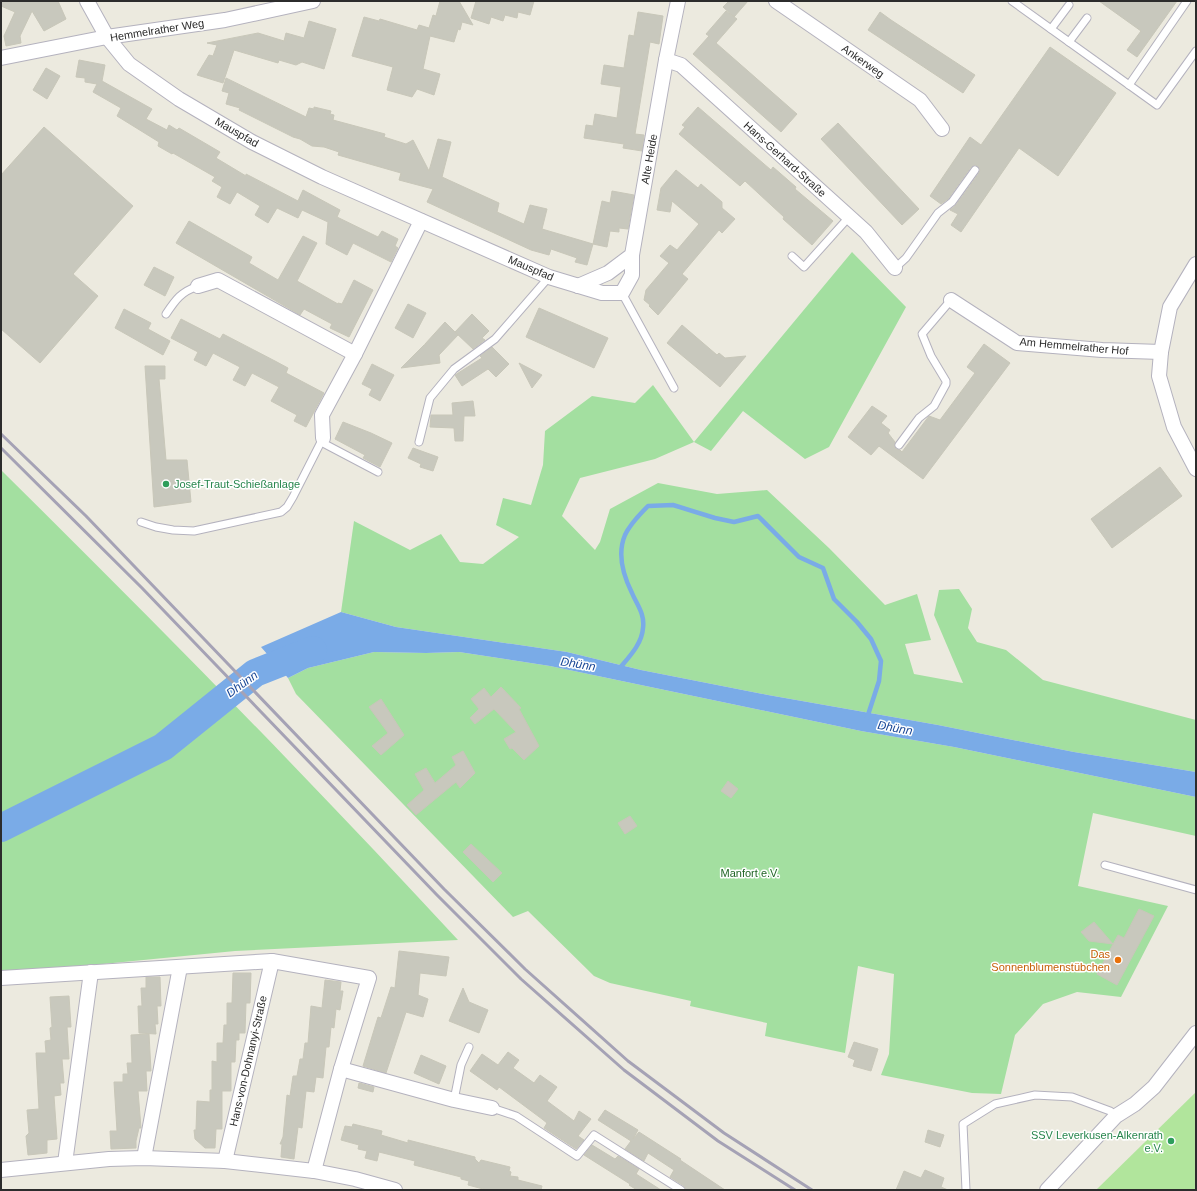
<svg xmlns="http://www.w3.org/2000/svg" width="1197" height="1191" viewBox="0 0 1197 1191" font-family="Arial,sans-serif">
<style>
.green{fill:#a3dfa0}
.pitch{fill:#b1e59c}
.water{fill:#7aabe7}
.lines{fill:none;stroke-linecap:round;stroke-linejoin:round}
.stream{stroke:#7aabe7;stroke-width:4.5}
.river{stroke:#7aabe7;stroke-width:28}
.building{fill:#c8c8bd;stroke:#c8c7b9}
.lane-casing{stroke:#b4b2be;stroke-width:9}
.street-casing{stroke:#b4b2be;stroke-width:16}
.lane{stroke:#fff;stroke-width:7}
.street{stroke:#fff;stroke-width:14}
.rail{stroke:#a5a2b5;stroke-width:3}
.leisure-dot{fill:#2e9e5b;stroke:#fff;stroke-width:1.5}
.food-dot{fill:#e8710a;stroke:#fff;stroke-width:1.5}
.labels{text-anchor:middle;stroke-width:3;stroke-linejoin:round;paint-order:stroke}
.street-label{font-size:11px;fill:#2c2c2c;stroke:#fff}
.leisure-label{font-size:11px;fill:#27864d;stroke:#fff;text-anchor:start}
.park-label{font-size:11px;fill:#206525;stroke:#fff}
.food-label{font-size:11px;fill:#c56008;stroke:#fff;text-anchor:end}
.water-label{font-size:12px;font-style:italic;fill:#174595;stroke:#fff}
</style>
<rect width="100%" height="100%" fill="#eceadf"/>
<!-- green -->
<g class="green">
<path d="M852,252L906,307L829,447L805,459L743,411L711,451L694,442L655,459L580,478L562,516L595,550L600,542L610,509L658,483L717,494L767,490L829,548L885,605L917,594L931,640L905,644L914,674L963,683L934,615L939,590L959,589L972,609L968,628L977,642L1006,650L1043,680L1196,720V772L1074,752L938,725L768,695L641,670L567,652L396,627L341,612L354,521L410,550L441,534L460,562L483,564L519,537L496,525L503,498L531,505L543,465L545,431L592,396L635,403L653,385L694,442Z"/>
<path d="M1,470C157,624 310,780 458,940L235,951L1,974Z"/>
<path d="M374,652L426,653L459,652L550,666L861,731L954,747L1196,797V836L1093,813L1078,886L1168,906L1121,997L1077,992L1043,1004L1015,1035L1001,1094L972,1093L881,1075L889,1054L894,974L858,966L845,1053L765,1036L767,1023L690,1006L691,1001L610,983L594,976L528,911L513,917L296,694L288,678L308,668Z"/>
</g>
<!-- pitch -->
<path class="pitch" d="M1196,1092V1190H1096Z"/>
<!-- water -->
<path class="water" d="M341,612L396,627L567,652L641,670L768,695L938,725L1074,752L1196,772V797L954,747L861,731L550,666L459,652L426,653L374,652L308,668L288,678L261,647Z"/>
<g class="lines">
<!-- stream -->
<path class="stream" d="M619,669C629,657 642,644 643,628C645,614 637,605 632,593C623,575 617,554 625,535C630,524 640,514 648,506L673,505L715,518L734,522L758,516L799,557L823,568L834,599L857,622L871,639L881,661L879,681L867,718"/>
<!-- river -->
<path class="river" d="M1,828L163,747L255,673L313,650"/>
</g>
<!-- building -->
<g class="building">
<path d="M1,1H58L66,19L44,31L32,11L20,36L21,43L6,46L4,36L15,12L1,6Z"/>
<path d="M440,1H459L473,25L462,22L460,30L458,29L454,42L430,36L423,69L440,74L434,95L417,89L412,97L387,90L393,67L352,56L364,17L379,21L380,19L417,30L419,25L429,28L433,15L436,16Z"/>
<path d="M476,1H534L530,15L518,12L517,18L505,15L503,21L491,17L489,24L471,18Z"/>
<path d="M729,1H748L734,17L723,7Z"/>
<path d="M1099,1H1177L1137,57L1127,50L1141,31Z"/>
<path d="M726,11L737,19L716,43L797,114L781,132L693,54L709,36L706,34Z"/>
<path d="M638,12L663,16L659,44L650,42L635,134L644,135L642,151L623,148L624,144L584,138L586,125L593,126L595,114L617,118L621,87L601,84L604,65L624,68L629,35L634,36Z"/>
<path d="M880,12L891,20L975,75L963,93L868,30Z"/>
<path d="M309,21L336,29L324,69L302,62L296,65L279,60L278,63L234,50L223,83L197,75L209,55L213,56L217,45L207,43L258,33L284,41L286,33L304,38Z"/>
<path d="M1050,47L1116,93L1058,176L1019,148L961,232L951,225L958,214L950,210L956,205L979,173L980,170L978,166L975,165L971,167L948,199L941,204L930,196L970,137L981,145Z"/>
<path d="M79,60L105,65L102,81L152,109L146,119L167,130L169,125L177,130L179,128L220,152L216,158L246,176V174L298,201L303,190L340,210L337,217L378,237L382,231L398,239L395,246L398,248L391,262L353,243L347,255L326,244L328,222L302,210L298,218L277,208L268,223L255,215L260,206L237,192L230,204L217,197L222,187L212,181L215,177L173,153L172,154L158,146L159,142L117,116L121,108L93,92L97,84L85,82V78L76,77Z"/>
<path d="M46,68L60,76L47,99L33,90Z"/>
<path d="M226,78L306,117L309,108L314,109V107L331,111L330,114L334,115L333,120L385,134L384,137L406,144L413,140L429,171L438,139L451,142L442,177L499,203L497,212L524,224L530,205L547,209L542,229L593,244L587,265L575,262L577,258L551,249L549,255L531,250L427,202L433,189L399,180L401,173L338,155L339,152L324,147L312,146L300,139L293,137L239,110L240,108L226,104L229,93L222,91Z"/>
<path d="M698,107L771,170L773,167L796,187L795,189L833,221L812,245L783,219L784,217L745,181L740,186L679,134L685,127L682,125Z"/>
<path d="M838,123L919,209L902,225L821,139Z"/>
<path d="M44,127L133,206L73,274L98,296L40,363L1,329V175Z"/>
<path d="M676,170L698,188L701,184L722,202V208L735,219L722,233L719,230L682,274L688,279L658,315L649,306L650,305L644,300L646,290L669,263L660,256L670,245L677,250L699,224L672,201L670,212L657,210L661,188Z"/>
<path d="M612,191L634,195L628,229L619,228V232L610,231L607,247L593,244L602,201L610,203Z"/>
<path d="M189,221L252,257L249,263L278,280L303,236L317,243L297,281L338,304V303L342,304L354,280L373,290L349,337L330,328L332,324L304,309L300,315L295,312L176,243Z"/>
<path d="M154,267L174,277L165,296L144,285Z"/>
<path d="M408,304L426,313L413,338L395,328Z"/>
<path d="M539,308L608,338L594,368L526,337Z"/>
<path d="M124,309L151,323L148,329L170,341L163,355L115,328Z"/>
<path d="M472,314L489,331L482,338L485,340L473,349L455,332Z"/>
<path d="M181,319L220,339L223,334L275,361L288,368L286,373L324,393L306,427L294,421L297,415L271,401L279,387L252,373L245,386L233,380L240,367L213,353L206,366L194,360L198,352L171,338Z"/>
<path d="M445,322L458,335L439,355L440,363L401,368L424,345L426,344H425Z"/>
<path d="M682,325L717,355L719,353L725,358L746,356L720,387L667,343Z"/>
<path d="M984,344L1010,363L923,479L879,446L871,455L848,437L872,406L887,416L881,423L890,430L888,433L895,442V447L896,449L900,450L902,452L929,416L940,420L975,373L967,367Z"/>
<path d="M492,347L509,364L496,377L488,369L462,386L455,375L482,358L480,356Z"/>
<path d="M519,363L542,375L532,388Z"/>
<path d="M372,364L394,375L380,401L369,395L372,389L362,384Z"/>
<path d="M145,366H165V379H159L166,460H187L191,502L154,507Z"/>
<path d="M473,401L475,416H464L463,441H455L454,428L430,427L431,415H453L452,403Z"/>
<path d="M343,422L371,433L392,443L380,467L363,458L365,455L335,439Z"/>
<path d="M413,448L438,457L433,471L420,467L421,464L408,458Z"/>
<path d="M1160,467L1182,496L1112,548L1091,519Z"/>
<path d="M501,687L521,708L519,709L539,746L524,760L512,748L510,749L504,739L516,732L494,709L475,724L470,718L479,709L471,699L484,688L491,697Z"/>
<path d="M381,699L404,735L381,755L372,746L388,733L369,707Z"/>
<path d="M463,751L475,773L460,788L456,782L416,815L407,805L424,790L415,774L426,768L435,783L456,765L452,757Z"/>
<path d="M728,781L738,789L731,798L721,791Z"/>
<path d="M630,816L637,826L625,834L618,823Z"/>
<path d="M471,844L502,873L493,882L463,852Z"/>
<path d="M1139,909L1154,916L1117,985L1097,974L1118,935L1124,938Z"/>
<path d="M1094,922L1113,944L1089,941L1081,932Z"/>
<path d="M399,951L449,957L446,976L420,973L418,995L428,999L423,1017L406,1012L386,1073L363,1066L378,1017L381,1018L391,987L395,988Z"/>
<path d="M233,973H251L250,1003H246L245,1033H239V1040H236L235,1062H231V1091H222V1129H216L215,1148H205L195,1139L194,1130H196L197,1101L210,1102V1090H212V1061L217,1062V1043H223L224,1025H227V1003H232Z"/>
<path d="M146,977H160L161,1006H157L158,1024H155L156,1034L139,1033L138,1006H142L141,988H146Z"/>
<path d="M325,980L341,982L340,991H343L340,1010L336,1009L334,1028L331,1027L329,1047H326L323,1078L316,1077L314,1092L306,1091L302,1128L298,1127L294,1159L281,1157L282,1144H280L283,1137L287,1095L290,1096L293,1076H297L300,1059H303L305,1043H308L311,1006L322,1008Z"/>
<path d="M463,988L469,1002L488,1010L479,1033L449,1021Z"/>
<path d="M69,996L71,1027H67L69,1059H62L64,1083H60L61,1095L54,1096L57,1139L47,1140V1153L28,1155L26,1136L29,1133L27,1110L39,1109L36,1053H46L45,1041L51,1040L50,1028L52,1027L50,997Z"/>
<path d="M149,1034L151,1071H146L147,1091H138L141,1128H139L136,1141V1148L111,1149L110,1131H117L114,1082H123V1074H128L127,1063H132L131,1035Z"/>
<path d="M854,1042L878,1049L871,1071L853,1066L855,1060L848,1057Z"/>
<path d="M508,1052L519,1060L513,1068L534,1083L540,1075L557,1087L547,1101L574,1121L579,1111L591,1119L578,1136L584,1140L576,1149L544,1128L547,1123L542,1119L499,1087L497,1090L470,1071L482,1054L498,1065Z"/>
<path d="M421,1055L446,1066L439,1084L414,1073Z"/>
<path d="M359,1083L374,1087L373,1092L358,1088Z"/>
<path d="M605,1110L638,1130L633,1139L639,1132L681,1159L680,1160L725,1190H686L684,1186L670,1177L674,1170L648,1153L644,1161L625,1149L631,1141L598,1120Z"/>
<path d="M353,1124L382,1131L381,1135L408,1143V1140L475,1157V1159L479,1163L481,1160L510,1167L509,1171L511,1172L510,1176L518,1177V1180L542,1186L541,1190H487L468,1185L469,1181L461,1179V1177L414,1165L415,1161L379,1152L377,1161L365,1158L367,1151L358,1149L359,1145L341,1140L345,1126L352,1127Z"/>
<path d="M928,1130L944,1135L940,1147L925,1142Z"/>
<path d="M592,1145L615,1159L618,1156L639,1169L636,1174L661,1190H637L629,1185L630,1184L584,1155Z"/>
<path d="M925,1170L944,1178L941,1187L948,1190H896L904,1171L921,1178Z"/>
</g>
<g class="lines">
<defs>
<g id="lane">
<path d="M1012,1L1157,105L1196,51"/>
<path d="M1051,29L1069,5"/>
<path d="M1069,42L1087,18"/>
<path d="M1129,85L1187,1"/>
<path d="M792,256L804,267L849,217"/>
<path d="M895,268L906,258L938,213L952,202L975,170"/>
<path d="M622,293L674,388"/>
<path d="M166,314C176,299 181,292 198,286"/>
<path d="M321,442L378,472"/>
<path d="M419,442L430,398L454,369L495,339L549,277"/>
<path d="M899,445L919,418L934,406L946,384V381L931,356L922,334L951,300"/>
<path d="M141,522L156,527L173,530L194,531L281,512L287,507L293,497L323,438"/>
<path d="M1105,865L1196,890"/>
<path d="M454,1100L461,1065L469,1047"/>
<path d="M492,1108L516,1116L577,1156L594,1135L681,1190"/>
<path d="M966,1190L963,1124L995,1104L1035,1095L1072,1097L1110,1111L1116,1116"/>
</g>
<g id="street">
<path d="M87,1L107,37L129,64L179,99L252,142L322,177L549,277L602,293H622L632,275V255"/>
<path d="M776,1L920,100L942,129"/>
<path d="M1,58L107,37L225,20L313,1"/>
<path d="M666,60L681,65L845,213L866,232L895,268"/>
<path d="M1196,264L1170,307L1161,352L1159,376L1174,427L1196,469"/>
<path d="M198,286L218,280L355,354"/>
<path d="M578,286L608,273L632,255L666,60L678,1"/>
<path d="M951,300L1017,343L1102,350L1161,352"/>
<path d="M323,438L322,415L355,354L421,221"/>
<path d="M1,978L272,961L369,978L341,1069L314,1171"/>
<path d="M341,1069L454,1100L492,1108"/>
<path d="M144,1158L180,967"/>
<path d="M225,1161L272,961"/>
<path d="M65,1163L91,972"/>
<path d="M1,1170L109,1159L144,1158L225,1161L314,1171L355,1179L395,1190"/>
<path d="M1047,1190L1116,1116L1135,1104L1154,1087L1196,1033"/>
</g>
</defs>
<!-- lane casing -->
<use href="#lane" class="lane-casing"/>
<!-- street casing -->
<use href="#street" class="street-casing"/>
<!-- lane -->
<use href="#lane" class="lane"/>
<!-- street -->
<use href="#street" class="street"/>
<!-- rail -->
<g class="rail">
<path d="M1,434L86,516L444,889L525,969L628,1061L724,1133L812,1190"/>
<path d="M1,448L142,588L437,895L521,979L624,1070L718,1141L795,1190"/>
</g>
</g>
<!-- markers -->
<g class="leisure-dot">
<circle cx="166" cy="484" r="4"/>
<circle cx="1171" cy="1141" r="4"/>
</g>
<circle class="food-dot" cx="1118" cy="960" r="4"/>
<g class="labels">
<!-- street labels -->
<g class="street-label">
<text transform="translate(157 30) rotate(-9)" y="4">Hemmelrather Weg</text>
<text transform="translate(863 61) rotate(35)" y="4">Ankerweg</text>
<text transform="translate(237 132) rotate(30)" y="4">Mauspfad</text>
<text transform="translate(649 159) rotate(-80)" y="4">Alte Heide</text>
<text transform="translate(785 159) rotate(42)" y="4">Hans-Gerhard-Straße</text>
<text transform="translate(531 268) rotate(23)" y="4">Mauspfad</text>
<text transform="translate(1074 346) rotate(5)" y="4">Am Hemmelrather Hof</text>
<text transform="translate(248 1061) rotate(-77)" y="4">Hans-von-Dohnanyi-Straße</text>
</g>
<!-- leisure labels -->
<g class="leisure-label">
<text x="174" y="488">Josef-Traut-Schießanlage</text>
<text x="1163" y="1139" text-anchor="end">SSV Leverkusen-Alkenrath<tspan x="1163" dy="13">e.V.</tspan></text>
</g>
<!-- park labels -->
<g class="park-label">
<text x="750" y="877">Manfort e.V.</text>
</g>
<!-- food labels -->
<g class="food-label">
<text x="1110" y="958">Das<tspan x="1110" dy="13">Sonnenblumenstübchen</tspan></text>
</g>
<!-- water labels -->
<g class="water-label">
<text transform="translate(578 664) rotate(9)" y="4">Dhünn</text>
<text transform="translate(242 684) rotate(-36)" y="4">Dhünn</text>
<text transform="translate(895 728) rotate(10)" y="4">Dhünn</text>
</g>
</g>
<!-- border -->
<rect width="1197" height="1191" fill="none" stroke="#2c2c2c" stroke-width="4"/>
</svg>
